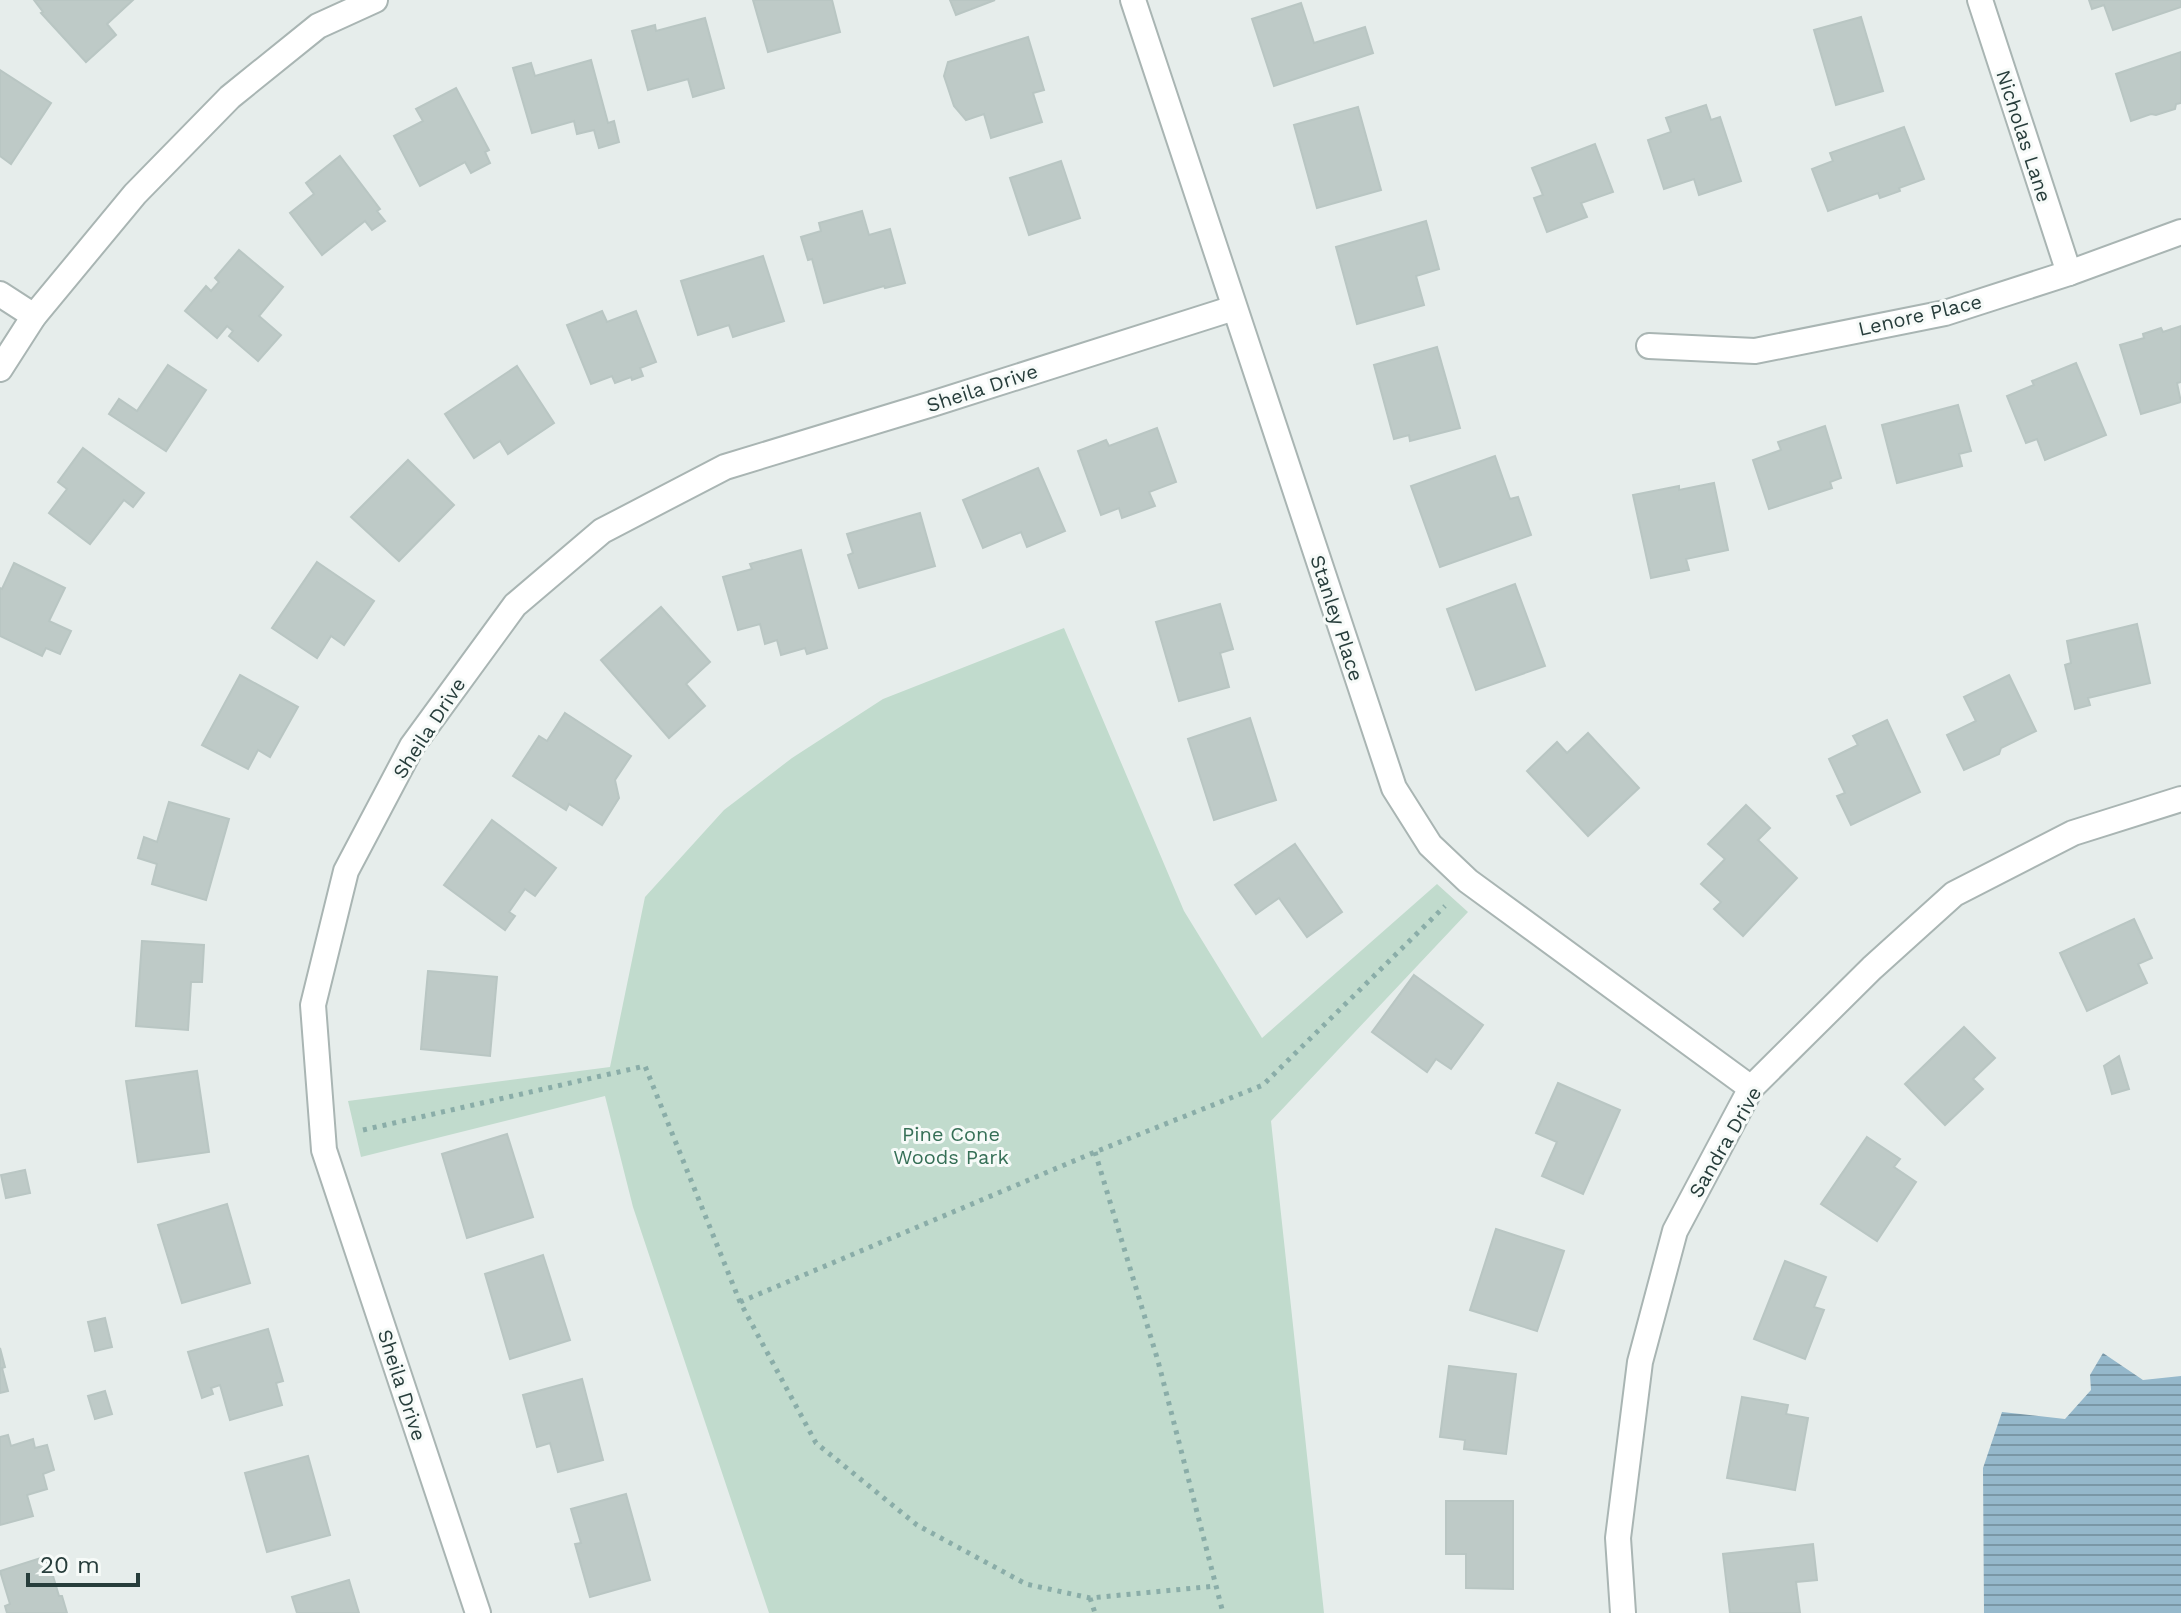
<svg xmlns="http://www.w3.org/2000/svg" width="2181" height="1613" viewBox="0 0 2181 1613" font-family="'Work Sans',sans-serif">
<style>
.park{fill:#c1dbcd}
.water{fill:url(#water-rules)}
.building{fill:#becac7;stroke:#b9c6c3;stroke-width:2}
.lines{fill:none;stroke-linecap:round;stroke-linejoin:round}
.street-casing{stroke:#a9b5b3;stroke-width:28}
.path{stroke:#8aada8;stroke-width:5;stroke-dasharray:4 6;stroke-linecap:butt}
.street{stroke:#fff;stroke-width:24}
.labels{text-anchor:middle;stroke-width:6;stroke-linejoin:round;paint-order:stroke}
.street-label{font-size:20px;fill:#273d3b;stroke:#f6faf8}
.park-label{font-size:20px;fill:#356f56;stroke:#f6faf8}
</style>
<defs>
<pattern id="water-rules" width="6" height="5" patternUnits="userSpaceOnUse" patternTransform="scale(2)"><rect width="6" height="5" fill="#95b8cb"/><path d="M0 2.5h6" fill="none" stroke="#7a97a6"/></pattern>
</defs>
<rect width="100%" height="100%" fill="#e6edeb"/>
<!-- park -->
<path class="park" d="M1064,628L1184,911L1262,1038L1437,884L1468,912L1271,1121L1324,1613H769L633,1207L605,1096L361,1157L348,1101L610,1067L645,897L724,810L792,758L883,699Z"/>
<!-- water -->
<path class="water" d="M2103,1353L2143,1380L2181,1376V1613H1984L1983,1468L2002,1412L2065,1419L2091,1390L2090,1375Z"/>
<!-- building -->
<g class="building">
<path d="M34,0H133L107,24L116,35L86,62L41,13L43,12Z"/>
<path d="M753,0H832L840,32L768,52Z"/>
<path d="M950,0H995L956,15Z"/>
<path d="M2089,0H2181V7L2113,30L2104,5L2092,9Z"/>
<path d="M1301,3L1314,43L1365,27L1373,53L1274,86L1252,19Z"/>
<path d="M1861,17L1883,91L1836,105L1814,30Z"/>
<path d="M705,18L724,88L693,97L688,79L648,90L632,31L655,25L656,31Z"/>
<path d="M1028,37L1044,90L1033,93L1042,122L991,138L984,114L966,120L954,106L944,76L948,62Z"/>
<path d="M2181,52V103L2176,104L2175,109L2156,115L2151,114L2131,121L2116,74Z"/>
<path d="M591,60L608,123L614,121L619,142L599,148L594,130L577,134L574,121L532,133L513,68L531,63L535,76Z"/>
<path d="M0,70L51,103L11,164L0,156Z"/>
<path d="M456,88L489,150L485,152L490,163L471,173L465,162L420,186L394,136L423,121L416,109Z"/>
<path d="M1706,105L1711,120L1720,117L1741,181L1699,195L1694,179L1664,189L1648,140L1671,132L1666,118Z"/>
<path d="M1358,107L1381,190L1317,208L1294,125Z"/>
<path d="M1904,127L1924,179L1899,188L1900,191L1880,198L1878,193L1828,211L1812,169L1833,161L1830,153Z"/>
<path d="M1595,144L1613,192L1581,203L1587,217L1547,232L1534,198L1543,195L1532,168Z"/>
<path d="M340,156L380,209L377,211L385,221L372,230L365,221L322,255L290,213L314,194L306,183Z"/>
<path d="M1061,161L1080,218L1029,235L1010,178Z"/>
<path d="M862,211L869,235L890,229L905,283L885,288L884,286L824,303L812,259L808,260L801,237L821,231L819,223Z"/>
<path d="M1426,221L1439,269L1416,276L1424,305L1357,324L1336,247Z"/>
<path d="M239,250L283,287L259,316L281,335L258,361L229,336L233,331L227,326L217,338L185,311L206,286L211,291L219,282L215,278Z"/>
<path d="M763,256L784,321L733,337L729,325L698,335L681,281Z"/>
<path d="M602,311L607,322L636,311L656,362L640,368L643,376L632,380L631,377L615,383L612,376L591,384L567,325Z"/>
<path d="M2181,326V382L2177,383L2181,402L2141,414L2120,345L2144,338L2143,334L2161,328L2163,332Z"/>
<path d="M1437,347L1460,428L1410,441L1409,435L1394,439L1374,365Z"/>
<path d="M2076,363L2106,435L2045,460L2037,439L2026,443L2007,396L2034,385L2032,381Z"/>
<path d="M168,365L206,390L166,451L109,414L119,399L137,411Z"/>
<path d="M517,366L554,423L508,454L500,441L474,458L445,414Z"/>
<path d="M1958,405L1971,451L1959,454L1962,466L1897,483L1882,425Z"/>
<path d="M1825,426L1841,478L1830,482L1832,488L1769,509L1753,460L1781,450L1778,442Z"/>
<path d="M1157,428L1176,482L1149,492L1155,506L1122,518L1119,508L1101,515L1078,451L1106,440L1109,446Z"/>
<path d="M83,448L144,493L133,507L124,500L90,544L49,513L67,489L58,482Z"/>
<path d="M1495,456L1510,499L1518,497L1531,535L1440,567L1411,486Z"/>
<path d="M408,460L454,505L399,561L351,517Z"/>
<path d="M1038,468L1065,531L1027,547L1021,532L983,548L963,500Z"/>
<path d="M1714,483L1728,550L1686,559L1689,570L1651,578L1633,495L1679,486V490Z"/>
<path d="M920,513L935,566L859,588L848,555L853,553L847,534Z"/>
<path d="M801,550L827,648L807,654L805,648L781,655L777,640L765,644L760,624L738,630L723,577L752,569L750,564Z"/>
<path d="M317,562L374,601L344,645L331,636L317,658L272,628Z"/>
<path d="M14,563L65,588L49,621L71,631L60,654L46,648L42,656L0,636V588L2,589Z"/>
<path d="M1515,584L1545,666L1476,690L1447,609Z"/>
<path d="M1220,604L1233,649L1220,653L1229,687L1179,701L1156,622Z"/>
<path d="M661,607L710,662L686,684L705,706L669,738L601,660Z"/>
<path d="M2137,624L2150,683L2088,698L2090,705L2075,709L2065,665L2071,663L2067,641Z"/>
<path d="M240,675L298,707L270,757L258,750L248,769L202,745Z"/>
<path d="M2009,675L2036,731L2001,748L1999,754L1964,770L1947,735L1976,721L1964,697Z"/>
<path d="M565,713L631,756L615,780L619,798L602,825L569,804L566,810L513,776L539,736L547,741Z"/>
<path d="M1250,718L1276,800L1214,820L1188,739Z"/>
<path d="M1887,720L1920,792L1851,825L1837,796L1845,793L1829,759L1858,745L1853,736Z"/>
<path d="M1588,733L1639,788L1588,836L1527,771L1557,742L1567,753Z"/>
<path d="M169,802L229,819L206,900L152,884L157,864L138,858L144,837L157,842Z"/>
<path d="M1746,805L1770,828L1758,840L1797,878L1743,936L1714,909L1721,902L1701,884L1725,859L1708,844Z"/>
<path d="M492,820L556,868L535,896L525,889L509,912L515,916L505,930L444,885Z"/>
<path d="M1295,844L1342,912L1307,937L1279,898L1256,914L1235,885Z"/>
<path d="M2134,919L2152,958L2138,964L2147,983L2087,1011L2060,953Z"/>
<path d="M142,941L204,945L202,982H191L188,1030L136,1026Z"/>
<path d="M428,971L497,977L490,1056L421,1049Z"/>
<path d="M1414,975L1483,1025L1451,1069L1436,1059L1427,1072L1372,1032Z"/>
<path d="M1964,1027L1995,1058L1973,1079L1983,1089L1945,1125L1905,1084Z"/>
<path d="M2119,1056L2129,1089L2112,1094L2104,1066Z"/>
<path d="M197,1071L209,1152L138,1162L126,1081Z"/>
<path d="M1558,1083L1620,1110L1583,1194L1542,1176L1557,1142L1536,1133Z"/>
<path d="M507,1134L533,1217L467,1238L442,1154Z"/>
<path d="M1867,1137L1900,1159L1894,1167L1916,1182L1877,1241L1821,1204Z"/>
<path d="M25,1170L30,1193L6,1198L1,1175Z"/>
<path d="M227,1204L250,1283L182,1303L158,1225Z"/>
<path d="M1496,1229L1564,1251L1537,1331L1470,1310Z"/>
<path d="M543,1255L570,1340L510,1359L485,1274Z"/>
<path d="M1785,1261L1826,1277L1814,1307L1824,1310L1805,1359L1754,1339Z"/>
<path d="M105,1318L112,1347L95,1351L88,1322Z"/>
<path d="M268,1329L283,1381L276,1383L282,1405L230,1420L220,1385L211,1388L213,1394L202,1398L188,1352Z"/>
<path d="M0,1348L5,1367L2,1368L8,1391L0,1393Z"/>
<path d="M1449,1366L1516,1374L1506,1454L1464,1449L1465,1440L1440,1437Z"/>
<path d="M582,1379L603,1460L558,1472L550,1443L537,1447L523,1395Z"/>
<path d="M105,1391L112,1414L95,1419L88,1396Z"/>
<path d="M1742,1397L1788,1405L1786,1414L1808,1418L1795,1490L1727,1478Z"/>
<path d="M8,1435L11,1446L33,1439L35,1448L47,1445L54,1470L43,1474L47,1489L27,1495L33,1516L0,1525V1437Z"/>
<path d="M308,1456L330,1535L267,1552L245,1473Z"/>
<path d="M626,1494L650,1580L590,1597L575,1544L581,1543L571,1509Z"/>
<path d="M1446,1501H1513V1589L1466,1588V1554H1446Z"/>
<path d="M1813,1544L1817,1580L1796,1582L1800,1613H1730L1723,1554Z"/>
<path d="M47,1556L59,1596H62L67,1613H7L5,1606L10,1604L0,1571Z"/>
<path d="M349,1580L359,1613H297L292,1597Z"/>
</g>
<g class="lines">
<defs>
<g id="street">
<path d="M1133,0L1394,788L1430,845L1468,881L1751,1088"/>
<path d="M1980,0L2069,273"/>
<path d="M0,294L34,316"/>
<path d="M1649,346L1755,351L1945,313L2069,273L2181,232"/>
<path d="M0,369L34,316L135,194L230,97L318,26L375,0"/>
<path d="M478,1613L324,1150L313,1005L346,871L412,746L515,605L602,531L725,467L932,404L1234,308"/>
<path d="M1623,1613L1618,1538L1640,1362L1675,1231L1751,1088L1872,968L1954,894L2073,833L2181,799"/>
</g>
</defs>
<!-- street casing -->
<use href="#street" class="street-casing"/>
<!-- path -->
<g class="path">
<path d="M363,1130L645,1066L740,1302L816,1443L917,1525L1026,1584L1090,1598L1216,1586"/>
<path d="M1095,1152L1158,1361L1223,1613"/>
<path d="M740,1302L1095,1152L1263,1085L1445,906"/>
<path d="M1090,1598L1095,1613"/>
</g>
<!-- street -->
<use href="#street" class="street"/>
</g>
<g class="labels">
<!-- street labels -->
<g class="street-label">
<text transform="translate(2024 136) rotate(72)" y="7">Nicholas Lane</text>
<text transform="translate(1920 315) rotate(-13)" y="7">Lenore Place</text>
<text transform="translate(982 388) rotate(-18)" y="7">Sheila Drive</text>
<text transform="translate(1337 618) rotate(72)" y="7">Stanley Place</text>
<text transform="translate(429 728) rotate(-57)" y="7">Sheila Drive</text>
<text transform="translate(1725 1142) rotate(-60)" y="7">Sandra Drive</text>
<text transform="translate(402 1385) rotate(72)" y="7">Sheila Drive</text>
</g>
<!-- park labels -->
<g class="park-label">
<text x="951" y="1141">Pine Cone<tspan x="951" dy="23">Woods Park</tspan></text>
</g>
</g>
<!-- scale -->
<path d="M28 1573v12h110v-12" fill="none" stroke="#273d3b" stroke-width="4"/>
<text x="40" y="1573" font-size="24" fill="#273d3b" stroke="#f6faf8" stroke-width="6" paint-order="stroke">20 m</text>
</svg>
